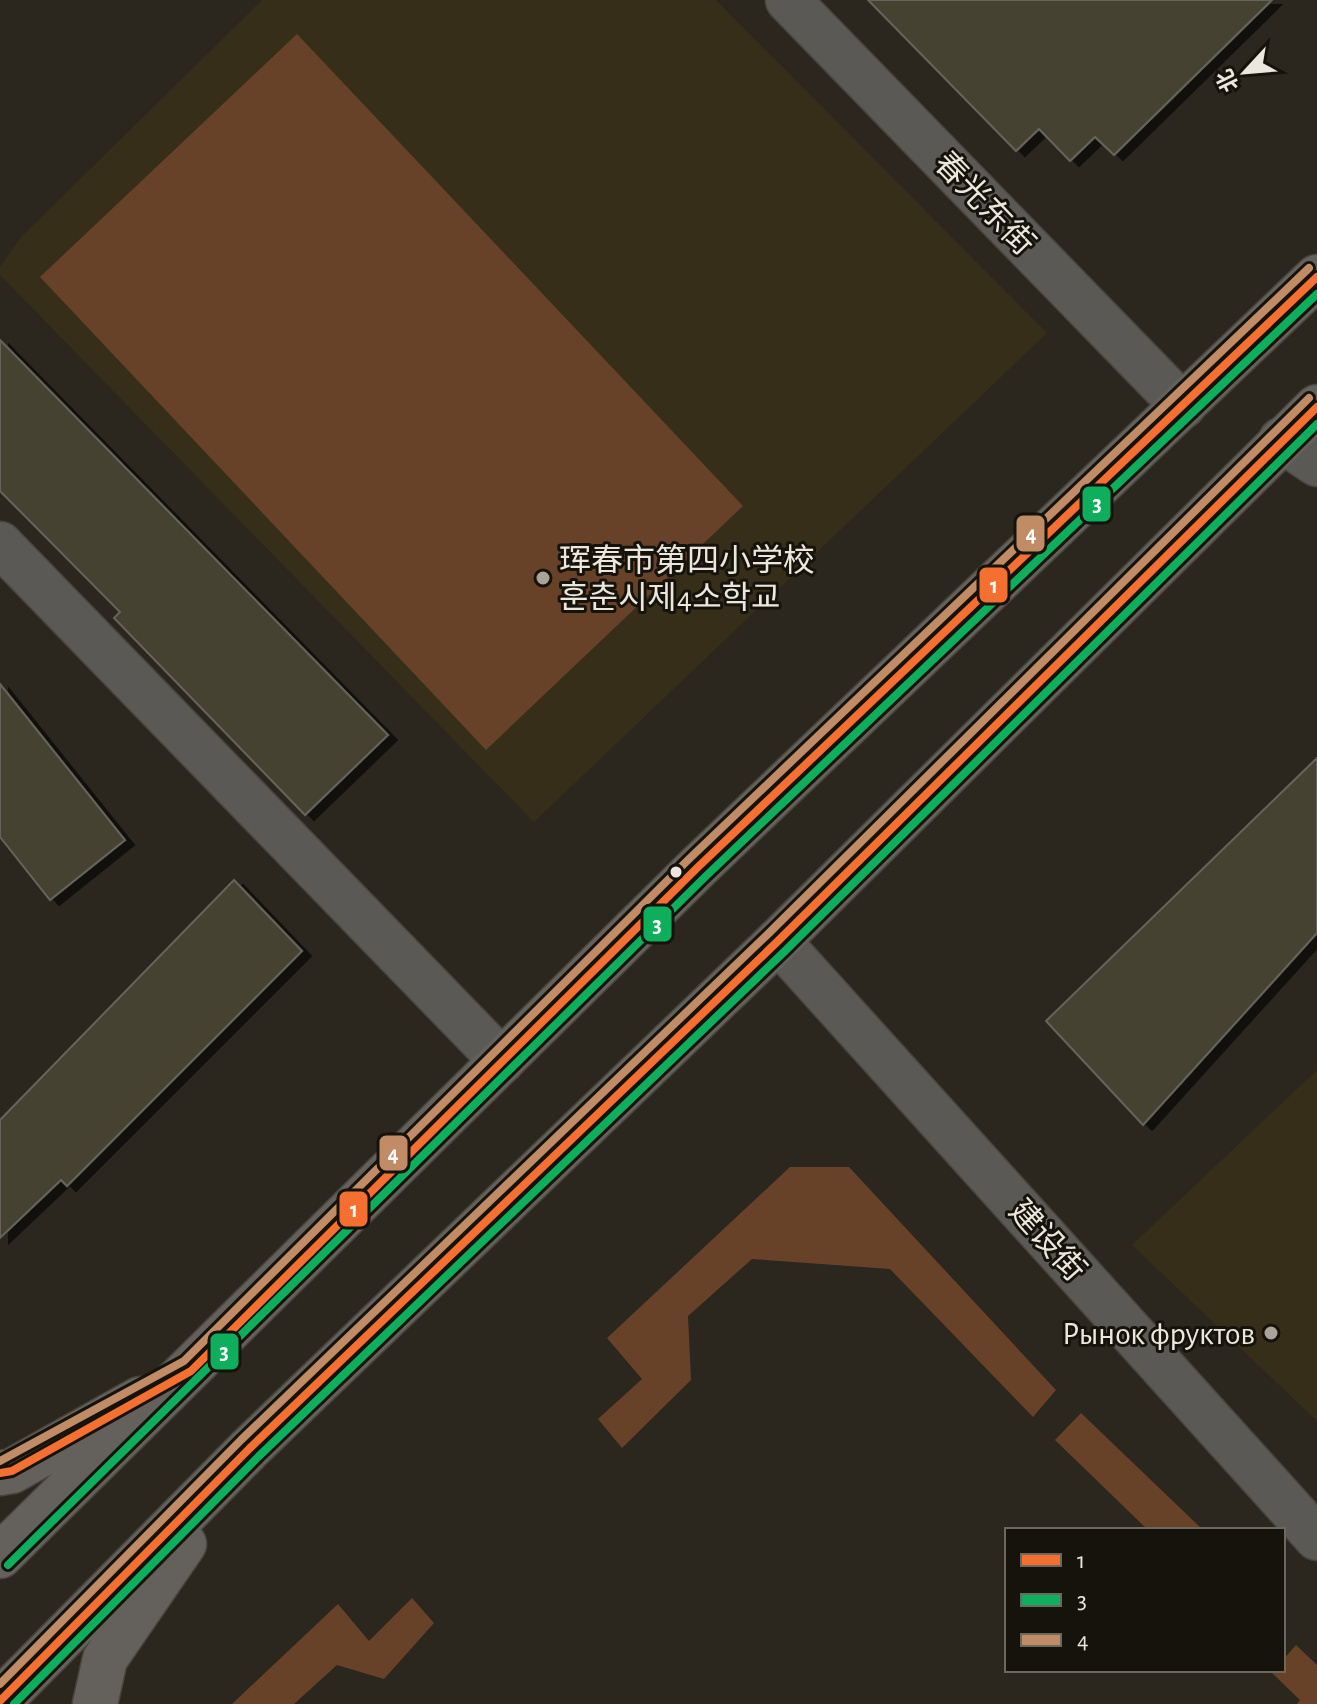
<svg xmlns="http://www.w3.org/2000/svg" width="1317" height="1704" viewBox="0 0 1317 1704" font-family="'Alegreya Sans','Noto Sans SC','Noto Sans KR',sans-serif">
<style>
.built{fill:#362e19}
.green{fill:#684228}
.building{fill:#454330;stroke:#66645c;stroke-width:2;filter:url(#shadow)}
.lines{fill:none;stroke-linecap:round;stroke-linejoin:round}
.minor-casing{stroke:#49453d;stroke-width:47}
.tertiary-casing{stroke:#49453d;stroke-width:47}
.primary-casing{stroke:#49453d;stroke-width:47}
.minor{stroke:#5b5955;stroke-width:44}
.tertiary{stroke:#5b5955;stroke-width:44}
.primary{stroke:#64615c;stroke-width:44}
.bus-1-casing{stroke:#15130b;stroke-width:14}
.bus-2-casing{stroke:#15130b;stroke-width:14}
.bus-3-casing{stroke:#15130b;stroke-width:14}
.bus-1{stroke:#f46f30;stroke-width:8}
.bus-2{stroke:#0daf5c;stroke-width:8}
.bus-3{stroke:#c18c65;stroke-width:8}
.poi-dot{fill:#a8a49a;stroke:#15130b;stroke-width:3}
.bus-dot{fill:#ebe7dc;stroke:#15130b;stroke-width:3}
.labels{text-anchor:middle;stroke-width:6;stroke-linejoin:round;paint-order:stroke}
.street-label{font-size:32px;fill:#ebe7dc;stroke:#15130b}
.poi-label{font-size:32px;fill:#ebe7dc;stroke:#15130b;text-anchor:start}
.line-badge{stroke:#15130b;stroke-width:3}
.badge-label{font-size:22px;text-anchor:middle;font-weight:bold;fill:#fff}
</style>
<defs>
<filter id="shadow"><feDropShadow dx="9" dy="5" stdDeviation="0" flood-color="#0009"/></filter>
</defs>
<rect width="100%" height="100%" fill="#2b271e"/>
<!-- built -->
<g class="built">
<path d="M262,0H716L1047,333L534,822L0,275V267L21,237Z"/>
<path d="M1317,1070V1421L1132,1245Z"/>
</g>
<!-- green -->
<g class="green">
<path d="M297,34L743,506L486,750L40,277Z"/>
<path d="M790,1167H849L1056,1390L1033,1417L890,1269L752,1259L688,1316L691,1380L622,1448L598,1419L642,1379L607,1338Z"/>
<path d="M1081,1413L1203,1530H1148L1055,1440Z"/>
<path d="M412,1598L434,1623L384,1679L337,1665L294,1704H232L338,1604L369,1641Z"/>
<path d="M1296,1645L1317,1665V1704H1297L1300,1700L1271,1672L1283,1670V1660Z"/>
</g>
<!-- building -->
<g class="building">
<path d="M868,0H1272L1114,155L1095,137L1070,161L1039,129L1016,151Z"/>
<path d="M0,340L388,735L305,815L114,618L120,612L0,491Z"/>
<path d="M0,684L125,840L50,900L0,837Z"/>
<path d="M1317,758V933L1143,1125L1046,1021Z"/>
<path d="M234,880L302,951L67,1186L61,1180L0,1238V1120Z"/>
</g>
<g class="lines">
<defs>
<g id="minor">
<path d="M788,0L1183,406"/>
<path d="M0,544L502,1061"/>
</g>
<g id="tertiary">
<path d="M1281,440L1317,464"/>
<path d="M778,941L1317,1538"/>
</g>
<g id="primary">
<path d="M0,1473L12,1471L140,1399"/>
<path d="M0,1556L697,868L1317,277"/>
<path d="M0,1701L250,1448L778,941L1317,407"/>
<path d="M95,1704L105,1659L184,1544"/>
</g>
</defs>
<!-- minor casing -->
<use href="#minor" class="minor-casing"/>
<!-- tertiary casing -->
<use href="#tertiary" class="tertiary-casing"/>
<!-- primary casing -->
<use href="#primary" class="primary-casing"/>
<!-- minor -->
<use href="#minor" class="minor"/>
<!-- tertiary -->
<use href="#tertiary" class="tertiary"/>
<!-- primary -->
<use href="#primary" class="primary"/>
<defs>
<g id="bus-1">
<path d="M0,1473L12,1471L191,1371L697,868L1317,277"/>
<path d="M0,1701L250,1448L778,941L1317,407"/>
</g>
<g id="bus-2">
<path d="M8,1565L705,877L1317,294"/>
<path d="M14,1704L258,1457L786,950L1317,424"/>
</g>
<g id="bus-3">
<path d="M0,1461L184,1361L689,859L1309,268"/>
<path d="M0,1684L242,1439L770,932L1309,398"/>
</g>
</defs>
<!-- bus-1 casing -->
<use href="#bus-1" class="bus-1-casing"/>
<!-- bus-2 casing -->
<use href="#bus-2" class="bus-2-casing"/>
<!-- bus-3 casing -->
<use href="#bus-3" class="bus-3-casing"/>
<!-- bus-1 -->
<use href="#bus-1" class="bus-1"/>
<!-- bus-2 -->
<use href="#bus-2" class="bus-2"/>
<!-- bus-3 -->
<use href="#bus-3" class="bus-3"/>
</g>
<!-- markers -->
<g class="poi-dot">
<circle cx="543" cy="578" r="8"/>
<circle cx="1271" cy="1333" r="8"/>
</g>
<circle class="bus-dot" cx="676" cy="872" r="7"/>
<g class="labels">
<!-- street labels -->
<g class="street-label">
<text transform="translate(985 203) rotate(46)" y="11">春光东街</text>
<text transform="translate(1048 1240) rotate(48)" y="11">建设街</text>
</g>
<!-- poi labels -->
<g class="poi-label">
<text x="559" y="571">珲春市第四小学校<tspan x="559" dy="37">훈춘시제4소학교</tspan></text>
<text x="1255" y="1344" text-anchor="end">Рынок фруктов</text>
</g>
</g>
<g class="line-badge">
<rect x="1081" y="485" width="31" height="38" rx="8" fill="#0daf5c"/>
<rect x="1015" y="514" width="31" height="39" rx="8" fill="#c18c65"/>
<rect x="978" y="566" width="31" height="38" rx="8" fill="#f46f30"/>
<rect x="642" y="905" width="31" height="38" rx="8" fill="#0daf5c"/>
<rect x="378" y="1134" width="31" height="38" rx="8" fill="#c18c65"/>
<rect x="338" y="1190" width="31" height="38" rx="8" fill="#f46f30"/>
<rect x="209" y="1332" width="31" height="39" rx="8" fill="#0daf5c"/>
</g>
<g class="badge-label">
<text x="1097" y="511">3</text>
<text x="1031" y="541">4</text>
<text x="994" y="593">1</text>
<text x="657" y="932">3</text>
<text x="393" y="1161">4</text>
<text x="354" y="1217">1</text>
<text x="224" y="1359">3</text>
</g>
<!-- legend -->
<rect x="1005" y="1528" width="280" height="144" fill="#15130b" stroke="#6b685f" stroke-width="2"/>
<rect x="1021" y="1554" width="40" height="12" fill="#f46f30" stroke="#6b685f" stroke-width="2"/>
<text x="1077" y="1568" font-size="24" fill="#ebe7dc">1</text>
<rect x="1021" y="1594" width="40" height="12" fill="#0daf5c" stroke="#6b685f" stroke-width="2"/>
<text x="1077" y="1608" font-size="24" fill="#ebe7dc">3</text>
<rect x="1021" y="1634" width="40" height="12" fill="#c18c65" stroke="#6b685f" stroke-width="2"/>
<text x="1077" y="1648" font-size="24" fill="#ebe7dc">4</text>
<!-- north arrow -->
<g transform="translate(1245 72) rotate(244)" stroke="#15130b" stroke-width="6" paint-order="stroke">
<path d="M0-6L14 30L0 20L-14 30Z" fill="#ebe7dc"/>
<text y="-12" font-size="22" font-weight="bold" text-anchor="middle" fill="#ebe7dc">北</text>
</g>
</svg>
